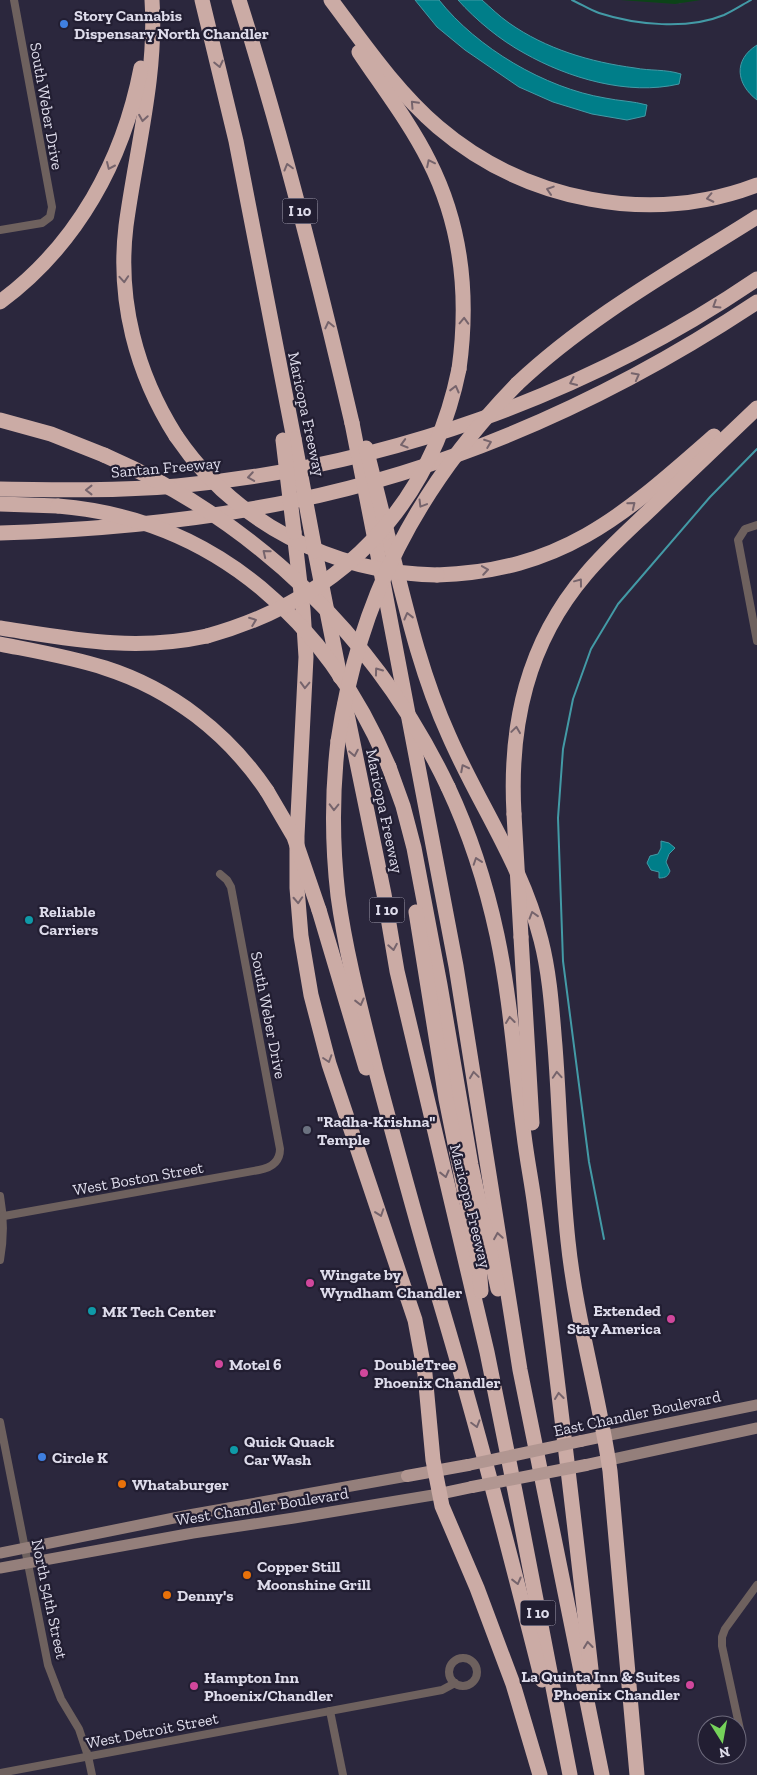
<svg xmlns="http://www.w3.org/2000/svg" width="757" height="1775" viewBox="0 0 757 1775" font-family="'Zilla Slab',serif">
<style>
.park{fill:url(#park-crowns)}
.water{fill:#007e89;stroke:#439aa6}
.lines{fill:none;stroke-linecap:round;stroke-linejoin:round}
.stream{stroke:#439aa6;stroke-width:2}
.street{stroke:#6e615e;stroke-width:8}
.secondary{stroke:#947f7b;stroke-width:11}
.primary{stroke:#b19691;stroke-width:12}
.highway{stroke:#cbaba5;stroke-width:15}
.primary-bridge{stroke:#b19691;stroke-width:12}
.highway-bridge{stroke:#cbaba5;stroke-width:15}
.oneway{stroke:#76646c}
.shop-dot{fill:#3f7fe0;stroke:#221e32;stroke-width:2}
.culture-dot{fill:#0f9aa8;stroke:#221e32;stroke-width:2}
.worship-dot{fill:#6b7280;stroke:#221e32;stroke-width:2}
.hotel-dot{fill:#d1479c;stroke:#221e32;stroke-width:2}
.food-dot{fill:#e8710a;stroke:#221e32;stroke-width:2}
.labels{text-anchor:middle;stroke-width:4.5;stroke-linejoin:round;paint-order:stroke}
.shield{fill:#221e32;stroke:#a6a3b4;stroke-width:1}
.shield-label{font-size:15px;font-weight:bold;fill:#dedceb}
.poi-label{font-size:16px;font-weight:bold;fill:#dedceb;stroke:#221e32;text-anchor:start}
.street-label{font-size:16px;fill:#dedceb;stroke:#221e32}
</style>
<defs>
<pattern id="park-crowns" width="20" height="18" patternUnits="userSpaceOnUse" patternTransform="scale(1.25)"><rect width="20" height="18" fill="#0c4318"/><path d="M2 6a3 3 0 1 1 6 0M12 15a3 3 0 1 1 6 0" fill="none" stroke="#2f5e3a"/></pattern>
</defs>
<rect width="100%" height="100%" fill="#2b273d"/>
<!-- park -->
<path class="park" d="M620,0H701L675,4Z"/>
<!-- water -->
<g class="water">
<path d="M415,0H439C477,48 545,88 605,98C619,101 633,101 647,105L645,116L627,120L592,114L553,102L519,87L465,50L437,27Z"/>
<path d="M458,0H482C491,8 499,16 509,23C546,49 590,62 635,68C650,71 665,69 681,74L679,84C628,96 568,78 524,53C500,40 476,20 458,0Z"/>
<path d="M757,45V100C736,84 733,60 757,45Z"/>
<path d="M661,841L669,843L675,848L669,854L666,862L670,871C668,876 666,878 659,878V872L651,870L647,863L650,856L658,854L661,848Z"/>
</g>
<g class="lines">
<!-- stream -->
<g class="stream">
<path d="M572,0C581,4 590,10 599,13C636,25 688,30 724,15C733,11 742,5 751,0"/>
<path d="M604,1239L589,1162L563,961L558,818L563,749L573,699L591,649L618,604L710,497L757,449"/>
</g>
<!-- street -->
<g class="street">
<path d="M0,230L42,223L50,217L52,207L14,0"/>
<path d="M757,525L745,529L738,540L757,641"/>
<path d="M0,1196C4,1218 4,1238 0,1260"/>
<path d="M4,1216L259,1170C270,1168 280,1163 280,1149L231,887L227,880L220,874"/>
<path d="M0,1422L48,1665L61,1699L79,1729L88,1756L92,1775"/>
<circle cx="463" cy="1672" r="14"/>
<path d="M330,1711L343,1775"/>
<path d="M741,1734L722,1646V1637L725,1629L757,1585"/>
<path d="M0,1773L442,1690L455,1683"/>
</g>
<!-- secondary -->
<g class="secondary">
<path d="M605,1436L757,1405"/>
<path d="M609,1460L757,1428"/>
<path d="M0,1553L189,1515L407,1476"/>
<path d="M0,1568L193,1533L294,1518L439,1494"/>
</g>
<!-- primary -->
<g class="primary">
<path d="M581,1441L605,1436"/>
<path d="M586,1465L609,1460"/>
<path d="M407,1476L468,1465"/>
<path d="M439,1494L472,1487"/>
</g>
<!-- highway -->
<g class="highway">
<path d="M152,0C157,76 136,151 126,226C117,300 136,373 176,436"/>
<path d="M202,0L236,141L294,439"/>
<path d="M239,0C283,139 319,281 352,423"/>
<path d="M331,0C364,44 396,91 438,127C525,201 650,226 757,185"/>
<path d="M359,52C383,88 410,123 429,161C462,226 469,297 459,369"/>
<path d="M0,302C77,245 123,161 141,68"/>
<path d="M517,384C588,317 675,269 757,217"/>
<path d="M0,420L51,434L104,455"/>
<path d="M0,489C59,490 118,491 177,486C384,467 585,396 757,279"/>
<path d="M0,504L58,506"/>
<path d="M294,532L303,610L306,657L297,836V888L301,936L311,995L329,1064L415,1320L425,1374L433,1460L442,1506L477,1588L513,1684L540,1775"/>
<path d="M0,533C98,530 196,521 293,501C459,467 615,396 757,302"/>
<path d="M388,536C405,604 420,672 449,736C480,807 522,864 541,940C550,975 552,1011 555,1046C560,1111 561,1176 568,1241C576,1319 599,1394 610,1471L637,1775"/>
<path d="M375,540L456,966L520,1370L602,1775"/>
<path d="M315,551L340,677"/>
<path d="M437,575C563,571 624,515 714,436"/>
<path d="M0,628C72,639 134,652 207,636"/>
<path d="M0,644C35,651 71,657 105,668C171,689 228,733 267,791"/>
<path d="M345,704L384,894L397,971L487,1352L515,1491L570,1775"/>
<path d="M338,741C332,792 332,844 338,896C346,955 362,1014 376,1071C397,1150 418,1227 441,1305C478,1429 510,1554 542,1680"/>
<path d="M389,767L403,806L414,848L440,985L471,1165L498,1289"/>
<path d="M448,787C470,834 486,884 497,935C511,1001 515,1069 524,1135C527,1160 532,1184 535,1208C557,1367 575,1527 593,1687"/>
<path d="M514,814C509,725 527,643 586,574C606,550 630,529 653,507C688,474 722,441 757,408"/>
<path d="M319,910L366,1068"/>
<path d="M416,912L446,1099L479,1264L481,1291"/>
<path d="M521,937L532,1123"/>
</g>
<!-- primary-bridge -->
<g class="primary-bridge">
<path d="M468,1465L581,1441"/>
<path d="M472,1487L586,1465"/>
</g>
<!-- highway-bridge -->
<g class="highway-bridge">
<path d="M352,423L375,540"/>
<path d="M176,436C235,523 332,573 437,575"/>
<path d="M294,439L315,551"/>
<path d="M283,440L294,532"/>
<path d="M366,448L387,532"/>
<path d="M104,455C256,521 377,638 448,787"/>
<path d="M58,506C217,519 329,624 389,767"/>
<path d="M207,636C341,599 431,506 459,369"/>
<path d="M338,741C359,599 417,487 517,384"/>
<path d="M267,791L294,837L319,910"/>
<path d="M514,814L521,937"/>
</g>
</g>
<!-- one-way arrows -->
<defs><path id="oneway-chevron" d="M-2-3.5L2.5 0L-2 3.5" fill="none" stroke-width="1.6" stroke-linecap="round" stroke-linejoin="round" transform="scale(1.25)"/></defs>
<g class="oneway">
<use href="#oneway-chevron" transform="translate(219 64) rotate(77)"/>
<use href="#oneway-chevron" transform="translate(414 104) rotate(-133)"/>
<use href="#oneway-chevron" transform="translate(143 118) rotate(99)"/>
<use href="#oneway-chevron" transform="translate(430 163) rotate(-116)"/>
<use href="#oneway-chevron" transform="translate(110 166) rotate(114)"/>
<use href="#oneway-chevron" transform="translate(288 167) rotate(-105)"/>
<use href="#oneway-chevron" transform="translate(550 190) rotate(-162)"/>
<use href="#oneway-chevron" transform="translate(710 198) rotate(168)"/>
<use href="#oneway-chevron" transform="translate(124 279) rotate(86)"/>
<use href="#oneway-chevron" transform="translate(716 305) rotate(148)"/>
<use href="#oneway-chevron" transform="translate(464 321) rotate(-88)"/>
<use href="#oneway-chevron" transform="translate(329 325) rotate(-103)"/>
<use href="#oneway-chevron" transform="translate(636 376) rotate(-28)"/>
<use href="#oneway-chevron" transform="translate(573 382) rotate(156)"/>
<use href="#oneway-chevron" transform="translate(455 389) rotate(-76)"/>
<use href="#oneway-chevron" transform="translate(488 443) rotate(-21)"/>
<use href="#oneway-chevron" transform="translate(404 444) rotate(164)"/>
<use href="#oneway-chevron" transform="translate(251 477) rotate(171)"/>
<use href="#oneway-chevron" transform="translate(89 490) rotate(180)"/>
<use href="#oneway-chevron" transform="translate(422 504) rotate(121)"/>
<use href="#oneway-chevron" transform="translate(632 505) rotate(-39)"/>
<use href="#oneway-chevron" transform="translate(266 553) rotate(-141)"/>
<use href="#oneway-chevron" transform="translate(485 570) rotate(-9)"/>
<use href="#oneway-chevron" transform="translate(579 582) rotate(-53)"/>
<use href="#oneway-chevron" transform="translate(408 616) rotate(-104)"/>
<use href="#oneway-chevron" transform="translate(253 621) rotate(-21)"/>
<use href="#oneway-chevron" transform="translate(378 671) rotate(-126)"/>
<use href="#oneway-chevron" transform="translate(305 685) rotate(92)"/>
<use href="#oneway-chevron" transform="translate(516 730) rotate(-82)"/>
<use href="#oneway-chevron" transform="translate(354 753) rotate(79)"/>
<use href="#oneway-chevron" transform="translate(464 768) rotate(-117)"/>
<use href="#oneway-chevron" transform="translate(334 807) rotate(91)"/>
<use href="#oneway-chevron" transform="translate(477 861) rotate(-109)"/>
<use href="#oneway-chevron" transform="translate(298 900) rotate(87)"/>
<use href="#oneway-chevron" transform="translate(533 915) rotate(-107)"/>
<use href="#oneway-chevron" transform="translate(393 947) rotate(80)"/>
<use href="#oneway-chevron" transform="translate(360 1002) rotate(76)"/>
<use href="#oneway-chevron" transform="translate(510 1020) rotate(-97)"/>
<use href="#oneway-chevron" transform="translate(328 1059) rotate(72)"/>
<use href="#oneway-chevron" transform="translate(474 1075) rotate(-98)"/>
<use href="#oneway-chevron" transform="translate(557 1075) rotate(-94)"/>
<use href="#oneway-chevron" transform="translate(445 1174) rotate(76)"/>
<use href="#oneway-chevron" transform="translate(380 1213) rotate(71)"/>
<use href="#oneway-chevron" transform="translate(498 1236) rotate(-99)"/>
<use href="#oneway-chevron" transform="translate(559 1396) rotate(-97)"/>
<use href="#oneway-chevron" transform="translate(476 1424) rotate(74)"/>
<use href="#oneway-chevron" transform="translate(517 1581) rotate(76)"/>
<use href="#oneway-chevron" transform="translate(588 1645) rotate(-96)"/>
</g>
<!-- markers -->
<g class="shop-dot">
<circle cx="64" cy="24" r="5"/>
<circle cx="42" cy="1457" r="5"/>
</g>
<g class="culture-dot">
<circle cx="29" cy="920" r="5"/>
<circle cx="92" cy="1311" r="5"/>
<circle cx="234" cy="1450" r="5"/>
</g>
<circle class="worship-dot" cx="307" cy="1130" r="5"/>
<g class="hotel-dot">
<circle cx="310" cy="1283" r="5"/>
<circle cx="671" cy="1319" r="5"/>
<circle cx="219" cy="1364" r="5"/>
<circle cx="364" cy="1373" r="5"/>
<circle cx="690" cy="1685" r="5"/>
<circle cx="194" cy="1686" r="5"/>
</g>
<g class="food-dot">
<circle cx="122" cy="1484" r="5"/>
<circle cx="247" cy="1575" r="5"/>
<circle cx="167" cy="1595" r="5"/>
</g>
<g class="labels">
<!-- shield labels -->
<g class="shield">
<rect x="282.5" y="198.5" width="35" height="25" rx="4"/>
<rect x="369.5" y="897.5" width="35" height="25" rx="4"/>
<rect x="520.5" y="1600.5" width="35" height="25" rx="4"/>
</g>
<g class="shield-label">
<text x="300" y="216">I 10</text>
<text x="387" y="915">I 10</text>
<text x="538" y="1618">I 10</text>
</g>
<!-- poi labels -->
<g class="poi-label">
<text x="74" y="21">Story Cannabis<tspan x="74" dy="18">Dispensary North Chandler</tspan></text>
<text x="39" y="917">Reliable<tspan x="39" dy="18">Carriers</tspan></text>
<text x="317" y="1127">"Radha-Krishna"<tspan x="317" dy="18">Temple</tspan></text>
<text x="320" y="1280">Wingate by<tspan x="320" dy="18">Wyndham Chandler</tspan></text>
<text x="661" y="1316" text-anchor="end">Extended<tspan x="661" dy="18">Stay America</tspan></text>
<text x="102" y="1317">MK Tech Center</text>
<text x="229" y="1370">Motel 6</text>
<text x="374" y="1370">DoubleTree<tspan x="374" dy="18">Phoenix Chandler</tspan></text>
<text x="244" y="1447">Quick Quack<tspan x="244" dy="18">Car Wash</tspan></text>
<text x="52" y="1463">Circle K</text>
<text x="132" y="1490">Whataburger</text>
<text x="257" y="1572">Copper Still<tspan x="257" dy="18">Moonshine Grill</tspan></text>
<text x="177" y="1601">Denny's</text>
<text x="680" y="1682" text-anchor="end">La Quinta Inn &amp; Suites<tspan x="680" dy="18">Phoenix Chandler</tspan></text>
<text x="204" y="1683">Hampton Inn<tspan x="204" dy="18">Phoenix/Chandler</tspan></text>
</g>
<!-- street labels -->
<g class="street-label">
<text transform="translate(47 106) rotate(80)" y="6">South Weber Drive</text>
<text transform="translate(307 414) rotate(78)" y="6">Maricopa Freeway</text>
<text transform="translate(166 467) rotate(-5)" y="6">Santan Freeway</text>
<text transform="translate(385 811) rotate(78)" y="6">Maricopa Freeway</text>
<text transform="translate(269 1015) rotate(79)" y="6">South Weber Drive</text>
<text transform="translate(138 1178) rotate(-10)" y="6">West Boston Street</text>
<text transform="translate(471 1206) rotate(76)" y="6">Maricopa Freeway</text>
<text transform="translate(637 1413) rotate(-12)" y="6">East Chandler Boulevard</text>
<text transform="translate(262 1506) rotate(-9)" y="6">West Chandler Boulevard</text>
<text transform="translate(50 1599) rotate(78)" y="6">North 54th Street</text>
<text transform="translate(152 1730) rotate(-11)" y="6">West Detroit Street</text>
</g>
</g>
<!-- north arrow -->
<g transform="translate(722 1740) rotate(169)"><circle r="24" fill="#221e32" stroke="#6d6a7c"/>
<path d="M0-4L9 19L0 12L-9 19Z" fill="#75d25a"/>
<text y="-8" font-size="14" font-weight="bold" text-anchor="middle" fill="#dedceb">N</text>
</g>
</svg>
